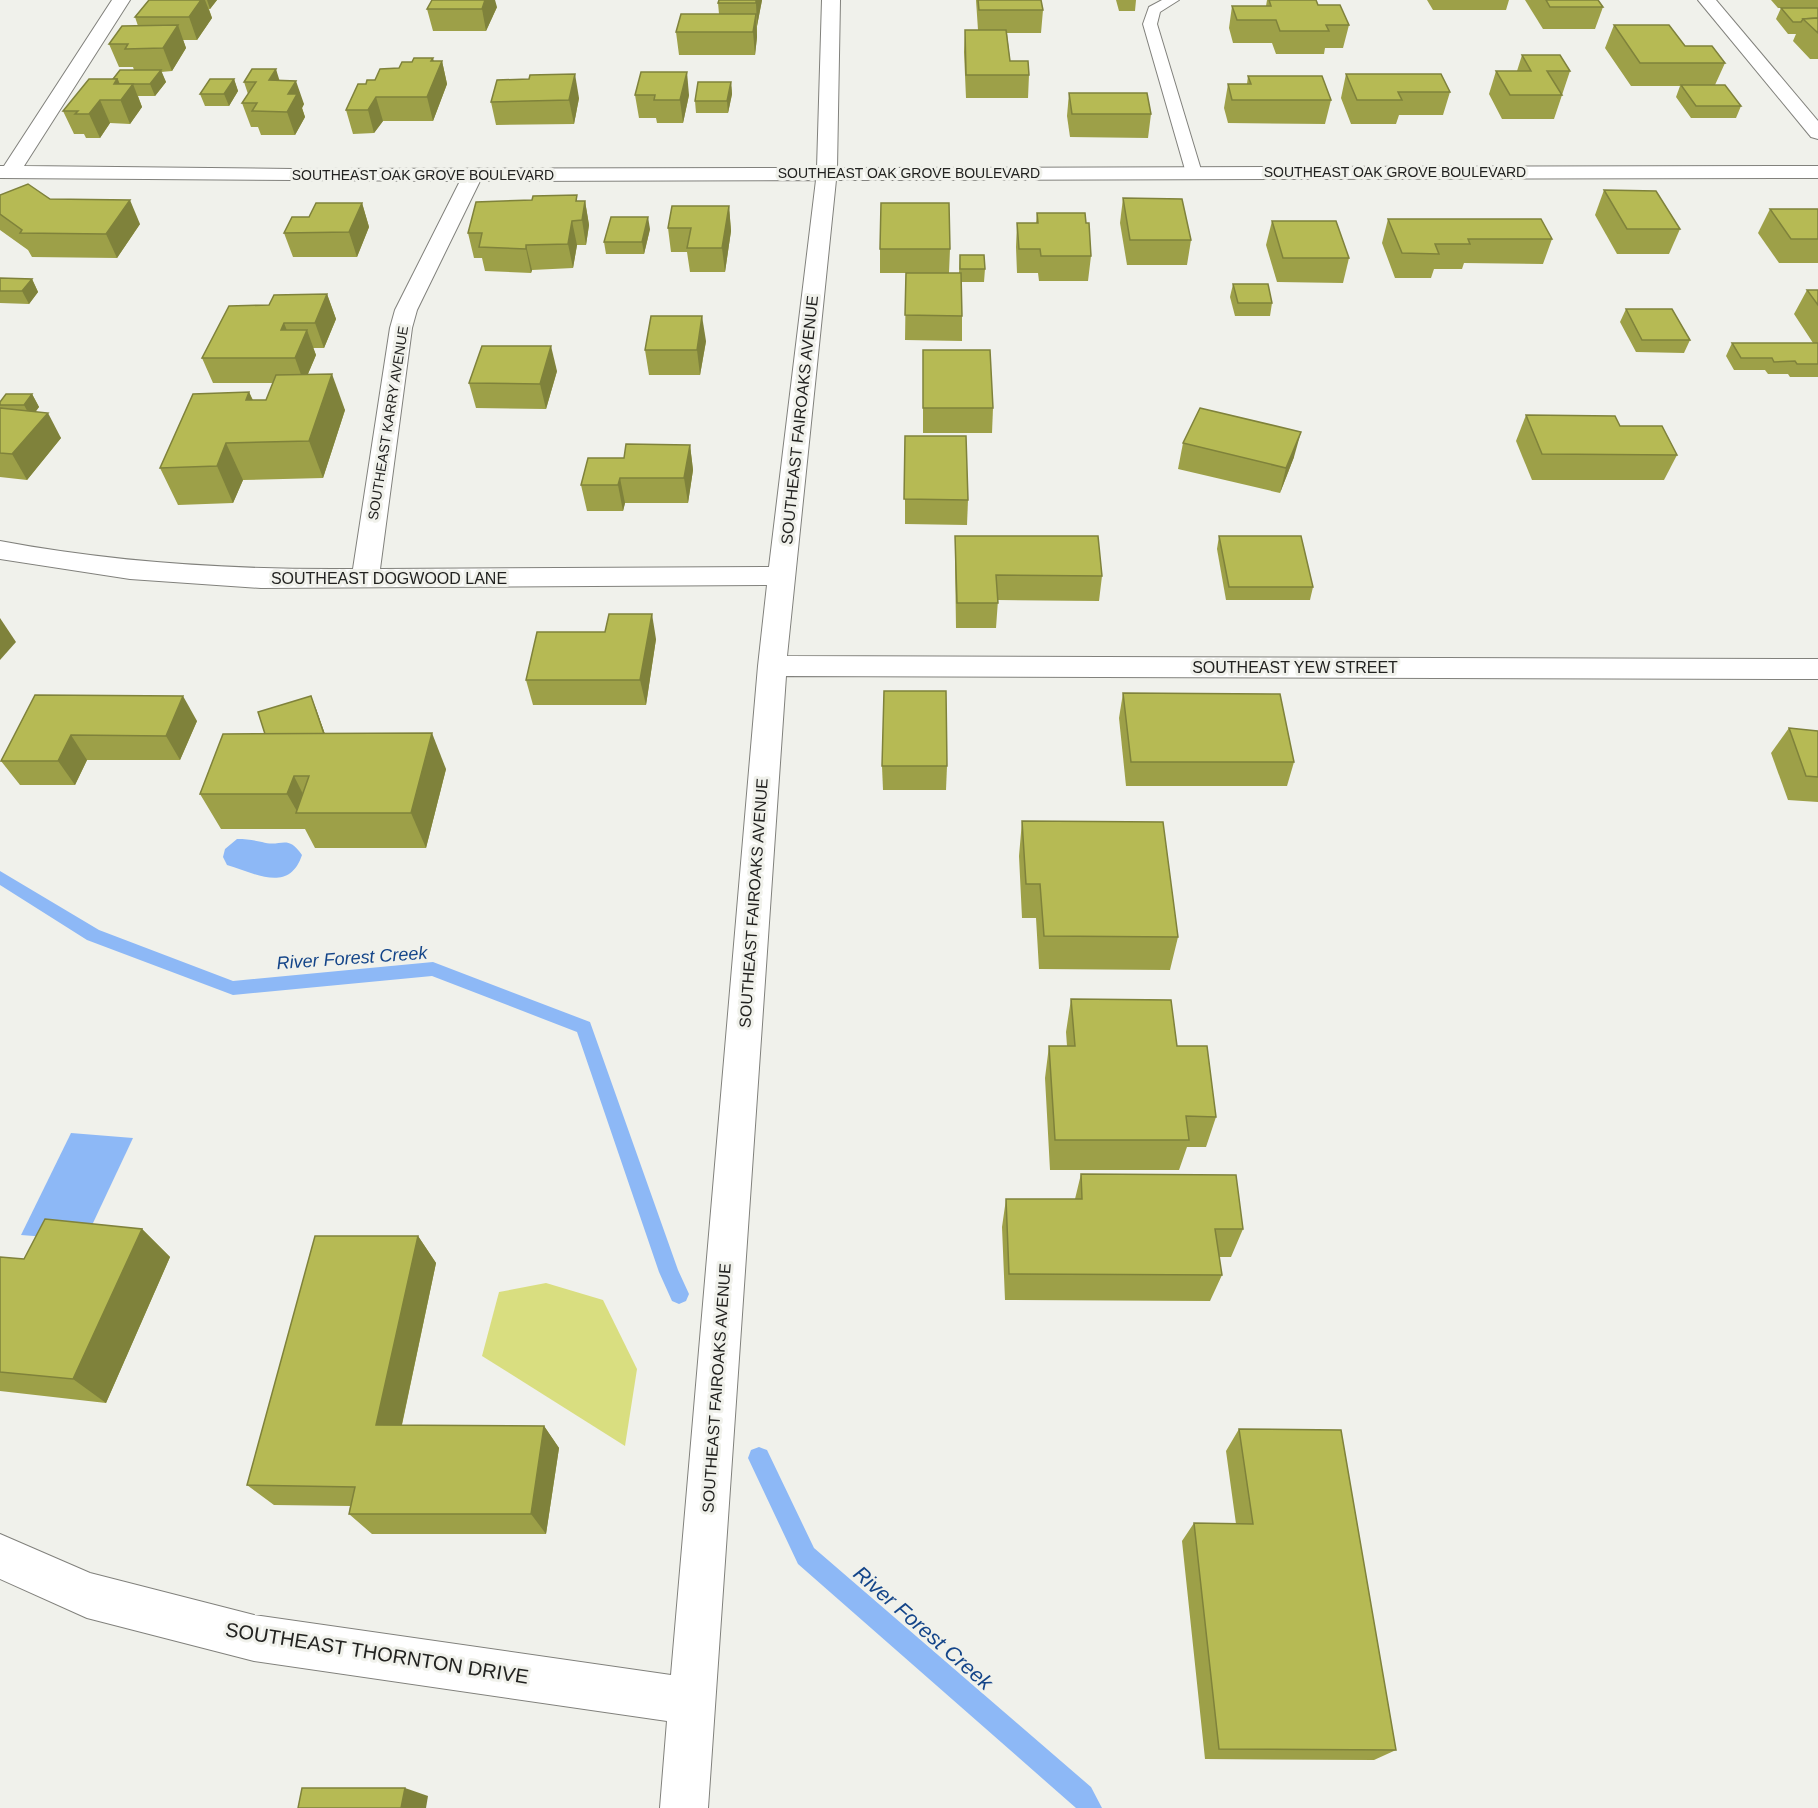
<svg xmlns="http://www.w3.org/2000/svg" width="1818" height="1808" viewBox="0 0 1818 1808" font-family="Helvetica,sans-serif">
<style>
.green{fill:#d9de80}
.water{fill:#8db8f6}
.lines{fill:none;stroke-linecap:round;stroke-linejoin:round}
.stream{fill:#8db8f6;fill-rule:evenodd}
.lane-casing{stroke:#81817c;stroke-width:2}
.street-casing{stroke:#81817c;stroke-width:2}
.lane{fill:#fff;fill-rule:evenodd}
.street{fill:#fff;fill-rule:evenodd}
.wall{fill:#9da048}
.shaded-wall{fill:#7f823b}
.building{fill:#b6ba54;stroke:#7f823b;stroke-width:1.5}
.labels{text-anchor:middle;stroke-width:6;stroke-linejoin:round;paint-order:stroke}
.far-street-label{font-size:14px;fill:#222220;stroke:#f0f1eb}
.street-label{font-size:16px;fill:#222220;stroke:#f0f1eb}
.water-label{font-size:18px;font-style:italic;fill:#144589;stroke:#f0f1eb}
.near-street-label{font-size:20px;fill:#222220;stroke:#f0f1eb}
.near-water-label{font-size:21px;font-style:italic;fill:#144589;stroke:#f0f1eb}
</style>
<rect width="100%" height="100%" fill="#f0f1eb"/>
<!-- green -->
<path class="green" d="M546,1283L603,1300L637,1369L625,1446L482,1356L499,1292Z"/>
<!-- water -->
<g class="water">
<path d="M237,839C247,839 253,840 262,842C281,848 287,833 302,855C289,894 255,873 227,865L223,857L225,849Z"/>
<path d="M71,1133L133,1138L85,1240L21,1235Z"/>
</g>
<g class="lines">
<!-- stream -->
<g class="stream">
<path d="M0,871L99,930L233,981L433,962L590,1022L678,1270L689,1294L686,1301L679,1304L672,1301L659,1272L577,1032L432,976L233,995L87,940L0,885Z"/>
<path d="M759,1447L767,1450L814,1548L1091,1787L1102,1808H1076L798,1564L748,1458L751,1450Z"/>
</g>
<defs>
<path id="lane" d="M1162,0H1179L1160,12L1157,24L1202,173L1194,178L1186,173L1143,24L1149,7Z"/>
<g id="street">
<path d="M112,0H130L24,166L292,169L817,168L822,0H840L837,168L1818,166V178L836,180L787,656L1818,659V679L786,676L708,1808H660L667,1721L254,1661L87,1618L0,1579V1534L90,1573L254,1615L671,1675L758,666L767,585L261,588L130,579L0,559V541C117,563 234,570 353,569L390,328L395,310L460,181L0,178V166H4ZM816,180L769,567L380,569L412,328L417,310L480,181Z"/>
<path d="M1698,0H1716L1818,121V139L1811,137Z"/>
</g>
</defs>
<!-- lane casing -->
<use href="#lane" class="lane-casing"/>
<!-- street casing -->
<use href="#street" class="street-casing"/>
<!-- lane -->
<use href="#lane" class="lane"/>
<!-- street -->
<use href="#street" class="street"/>
</g>
<!-- wall -->
<g class="wall">
<path d="M149,0H217L210,9H209L212,18L197,40H183L186,48L172,71L161,72L166,82L155,96H138L142,107L130,124L110,123L100,138H86L84,134H74L63,111L113,79L134,70L133,67H119L109,44L138,26L135,17Z"/>
<path d="M762,0L757,26V37L755,55H679L676,32L719,14L718,3Z"/>
<path d="M976,0H1041L1043,10L1041,33H1007L1010,61L1029,75L1028,98H966L964,52L965,30H978Z"/>
<path d="M1116,0H1136L1135,11H1119Z"/>
<path d="M1267,0H1316L1318,5L1349,25L1343,48H1325L1324,54H1276L1272,43H1233L1229,28L1232,6H1266Z"/>
<path d="M1427,0H1509L1506,10H1433Z"/>
<path d="M1525,0H1598L1603,7L1595,29H1543Z"/>
<path d="M1771,0H1818V59H1810L1793,41L1796,34H1788L1776,19L1781,8H1778Z"/>
<path d="M497,7L486,31H433L427,9Z"/>
<path d="M1614,25L1685,46L1725,63L1715,85L1741,106L1736,118H1691L1676,97L1680,86H1631L1605,48Z"/>
<path d="M1522,55L1570,71L1554,119H1502L1489,94L1496,71H1517Z"/>
<path d="M434,61H442L447,84L433,121H383L374,133L353,134L346,110L366,84L399,68Z"/>
<path d="M1346,74L1450,92L1443,115H1399L1396,124H1351L1341,98Z"/>
<path d="M1248,76L1331,100L1325,124L1228,123L1224,108L1228,84H1247Z"/>
<path d="M234,79L238,91L229,106H205L200,94Z"/>
<path d="M529,79L579,98L574,124L496,125L491,102Z"/>
<path d="M279,80L304,104L302,108L305,117L295,135H261L258,127H251L242,103L248,94L244,82Z"/>
<path d="M731,82L732,94L728,113H696L695,101Z"/>
<path d="M1069,93L1151,114L1148,138L1070,137L1067,116Z"/>
<path d="M635,95H689L683,123H657L656,118H639Z"/>
<path d="M1604,190L1680,229L1669,254H1617L1595,215Z"/>
<path d="M0,195L140,224L117,258L32,257L28,250L0,230Z"/>
<path d="M1123,198L1191,240L1187,265H1127L1120,223Z"/>
<path d="M578,201H585L589,225L586,245H577L573,268L532,270L531,273L485,271L482,258H474L468,233Z"/>
<path d="M362,203L369,227L357,257H293L284,233Z"/>
<path d="M729,206L731,231L725,272H690L687,252H671L668,228Z"/>
<path d="M1770,209H1818V263H1779L1758,233Z"/>
<path d="M1037,213L1091,256L1088,281H1039L1038,273H1017L1016,247L1017,223H1036Z"/>
<path d="M1388,219L1552,239L1543,264L1464,263L1462,269H1434L1431,278H1395L1382,243Z"/>
<path d="M1272,221L1349,258L1343,283L1277,282L1266,245Z"/>
<path d="M650,229L644,254H606L604,242Z"/>
<path d="M880,249H950L949,273H959L960,255L985,269L984,282H961L962,316V341L905,340L906,273H880Z"/>
<path d="M0,278L32,279L38,292L29,304L0,303Z"/>
<path d="M1233,284L1272,303L1270,316H1235L1230,297Z"/>
<path d="M1807,290H1818V377H1790L1788,374H1768L1765,370H1734L1726,356L1732,343H1813L1794,314Z"/>
<path d="M327,294L336,319L324,348H313L316,355L308,374L345,410L323,478L243,480L233,503L178,505L160,468L249,392L253,400H266L273,383H213L202,358L269,305Z"/>
<path d="M1626,309L1690,340L1684,353L1636,352L1620,322Z"/>
<path d="M706,341L700,375H649L645,350Z"/>
<path d="M923,350L993,408L992,433H923Z"/>
<path d="M557,371L546,409L476,408L469,383Z"/>
<path d="M32,394L39,407L35,412L61,438L27,480L0,477V402Z"/>
<path d="M1526,415L1620,426L1677,455L1664,480H1532L1516,441Z"/>
<path d="M905,436L968,500L967,525L905,524Z"/>
<path d="M1183,443L1294,457L1280,493L1178,469Z"/>
<path d="M690,445L693,470L688,503H625L623,511H587L581,485L624,458Z"/>
<path d="M955,536L1102,576L1099,601L998,600L996,628H956L955,561Z"/>
<path d="M1219,536L1313,587L1310,600H1226L1217,549Z"/>
<path d="M605,632L656,639L646,705H533L526,680Z"/>
<path d="M1123,693L1294,762L1287,786H1126L1119,718Z"/>
<path d="M35,695L197,721L180,760H87L75,785H20L1,761Z"/>
<path d="M316,709L325,734L446,769L426,848H315L305,829H221L200,794L265,734Z"/>
<path d="M1789,728L1818,731V802L1788,800L1771,753Z"/>
<path d="M882,766H947L946,790H883Z"/>
<path d="M1022,821L1178,937L1170,970L1039,969L1036,918H1022L1019,856Z"/>
<path d="M1071,999L1177,1046L1216,1117L1206,1147H1187L1179,1170H1050L1045,1078L1049,1046H1067L1066,1032Z"/>
<path d="M1081,1174L1243,1229L1231,1257H1219L1222,1275L1210,1301L1005,1300L1002,1227L1006,1199H1075Z"/>
<path d="M142,1229L170,1257L106,1403L0,1391V1257L24,1259Z"/>
<path d="M418,1236L436,1263L402,1425L544,1426L559,1448L546,1534H372L349,1514L350,1506L274,1505L247,1485Z"/>
<path d="M1239,1429L1396,1750L1374,1760L1205,1759L1182,1541L1194,1523L1236,1524L1226,1451Z"/>
</g>
<!-- shaded-wall -->
<g class="shaded-wall">
<path d="M198,0H205L212,18L197,40L189,17Z"/>
<path d="M207,0H217L210,9Z"/>
<path d="M485,0H495L497,7L486,31L482,9Z"/>
<path d="M756,0H762L757,26L756,3Z"/>
<path d="M756,14L757,37L755,55L753,32Z"/>
<path d="M178,25L186,48L172,71L163,48Z"/>
<path d="M433,58L437,73L442,61L447,84L433,121L427,97L431,61Z"/>
<path d="M276,69L283,92L269,80Z"/>
<path d="M161,70L166,82L155,96L150,84Z"/>
<path d="M687,72L689,95L683,123L680,100Z"/>
<path d="M575,74L579,98L574,124L569,100Z"/>
<path d="M117,79L133,84L142,107L130,124L114,84Z"/>
<path d="M234,79L238,91L229,106L224,94Z"/>
<path d="M296,81L304,104L302,108L305,117L295,135L287,112L288,94Z"/>
<path d="M731,82L732,94L728,113L727,101Z"/>
<path d="M376,97L383,121L374,133L368,110Z"/>
<path d="M100,100L110,123L100,138L89,114Z"/>
<path d="M130,200L140,224L117,258L106,234Z"/>
<path d="M585,201L589,225L586,245L582,220Z"/>
<path d="M362,203L369,227L357,257L349,232Z"/>
<path d="M729,206L731,231L725,272L722,248Z"/>
<path d="M648,217L650,229L644,254L642,242Z"/>
<path d="M572,221L577,245L573,268L568,244Z"/>
<path d="M526,245L532,270L531,273L526,249Z"/>
<path d="M32,279L38,292L29,304L22,291Z"/>
<path d="M327,294L336,319L324,348L315,323Z"/>
<path d="M702,316L706,341L700,375L697,350Z"/>
<path d="M284,323L294,348L281,330Z"/>
<path d="M307,330L316,355L304,383L295,358Z"/>
<path d="M551,346L557,371L546,409L540,384Z"/>
<path d="M332,374L345,410L323,478L309,441Z"/>
<path d="M249,392L265,429L246,400Z"/>
<path d="M32,394L39,407L31,418L24,405Z"/>
<path d="M48,413L61,438L27,480L12,454Z"/>
<path d="M1301,432L1294,457L1280,493L1286,468Z"/>
<path d="M226,443L243,480L233,503L217,466Z"/>
<path d="M690,445L693,470L688,503L684,478Z"/>
<path d="M620,478L625,503L623,511L618,485Z"/>
<path d="M652,614L656,639L646,705L640,680Z"/>
<path d="M0,618L16,642L0,660Z"/>
<path d="M183,696L197,721L180,760L166,736Z"/>
<path d="M311,696L316,709L329,746L276,763Z"/>
<path d="M432,733L446,769L426,848L411,813Z"/>
<path d="M71,735L87,760L75,785L58,761Z"/>
<path d="M294,776L312,812L298,813L287,794Z"/>
<path d="M142,1229L170,1257L106,1403L73,1379Z"/>
<path d="M418,1236L436,1263L397,1447L376,1425Z"/>
<path d="M544,1426L559,1448L546,1534L531,1514Z"/>
<path d="M405,1788L428,1796L426,1808H401Z"/>
</g>
<!-- building -->
<g class="building">
<path d="M149,0H201L189,17H135Z"/>
<path d="M432,0H485L482,9H427Z"/>
<path d="M719,0H756V3H718Z"/>
<path d="M978,0H1041L1043,10H979Z"/>
<path d="M1269,0H1316L1318,5H1340L1349,25H1326L1329,31H1280L1276,20H1237L1232,6H1271Z"/>
<path d="M1546,0H1598L1603,7H1550Z"/>
<path d="M1781,8H1818V18L1803,19L1801,22H1793Z"/>
<path d="M681,14H756L753,32H676Z"/>
<path d="M1818,18V33L1803,19Z"/>
<path d="M178,25L163,48L125,49L128,44H109L122,26Z"/>
<path d="M1614,25H1669L1685,46H1712L1725,63H1640Z"/>
<path d="M965,30H1006L1010,61H1028L1029,75H966Z"/>
<path d="M1522,55H1560L1570,71H1547L1562,95H1510L1496,71H1531Z"/>
<path d="M414,58H433L431,61H442L427,97H376L368,110H346L358,84H366L367,80H375L380,69L399,68L402,62H412Z"/>
<path d="M252,69H276L269,80L296,81L288,94H297L287,112L252,111L257,103H242L256,82H244Z"/>
<path d="M120,70H161L150,84H119L117,79H113Z"/>
<path d="M641,72H687L680,100H654L655,95H635Z"/>
<path d="M575,74L569,100L491,102L497,80L529,79L530,75Z"/>
<path d="M1346,74H1441L1450,92H1398L1402,100H1357Z"/>
<path d="M1248,76H1322L1331,100H1232L1228,84H1251Z"/>
<path d="M89,79H117L114,84H133L121,100H100L89,114H75L78,111H63Z"/>
<path d="M210,79H234L224,94H200Z"/>
<path d="M698,82H731L727,101H695Z"/>
<path d="M1681,85H1725L1741,106H1696Z"/>
<path d="M1069,93H1147L1151,114H1072Z"/>
<path d="M28,184L50,199L130,200L106,234L20,233L22,230L0,214V195Z"/>
<path d="M1604,190L1656,191L1680,229H1627Z"/>
<path d="M577,195L576,201H585L582,220L572,221L568,244L526,245V249L479,247L482,233H468L476,202L532,200L533,196Z"/>
<path d="M1123,198L1182,199L1191,240H1130Z"/>
<path d="M316,203H362L349,232L284,233L292,217H309Z"/>
<path d="M881,203H949L950,249H880Z"/>
<path d="M672,206H729L722,248H687L691,228H668Z"/>
<path d="M1770,209H1818V239H1791Z"/>
<path d="M1037,213H1085L1086,223H1089L1091,256H1041L1040,249H1019L1017,223H1038Z"/>
<path d="M611,217H648L642,242H604Z"/>
<path d="M1388,219H1541L1552,239H1468L1470,244H1435L1439,254L1402,253Z"/>
<path d="M1272,221H1336L1349,258H1283Z"/>
<path d="M960,255H984L985,269H960Z"/>
<path d="M906,273H961L962,316L905,315Z"/>
<path d="M0,278L32,279L22,291H0Z"/>
<path d="M1233,284H1268L1272,303H1238Z"/>
<path d="M1807,290H1818V305Z"/>
<path d="M327,294L315,323H284L281,330H307L295,358H202L229,306L269,305L274,295Z"/>
<path d="M1626,309H1672L1690,340H1642Z"/>
<path d="M651,316H702L697,350H645Z"/>
<path d="M1732,343H1818V364H1797L1795,361L1774,362L1772,358H1741Z"/>
<path d="M482,346H551L540,384L469,383Z"/>
<path d="M923,350H990L993,408H923Z"/>
<path d="M332,374L309,441L226,443L217,466L160,468L193,394L249,392L246,400H266L276,375Z"/>
<path d="M6,394H32L24,405H0V402Z"/>
<path d="M0,408L48,413L12,454L0,453Z"/>
<path d="M1200,408L1301,432L1286,468L1183,443Z"/>
<path d="M1526,415L1615,416L1620,426H1662L1677,455L1542,454Z"/>
<path d="M905,436H966L968,500L904,499Z"/>
<path d="M626,444L690,445L684,478H620L618,485H581L588,458H624Z"/>
<path d="M955,536H1098L1102,576L996,575L998,603H957Z"/>
<path d="M1219,536H1301L1313,587H1229Z"/>
<path d="M609,614H652L640,680H526L537,632H605Z"/>
<path d="M884,691H946L947,766H882Z"/>
<path d="M1123,693L1280,694L1294,762H1131Z"/>
<path d="M35,695L183,696L166,736L71,735L58,761H1Z"/>
<path d="M311,696L324,734H265L258,712Z"/>
<path d="M1789,728L1818,731V777L1806,776Z"/>
<path d="M432,733L411,813H296L309,776H294L287,794H200L223,734Z"/>
<path d="M1022,821L1163,822L1178,937L1044,936L1040,884H1026Z"/>
<path d="M1071,999L1171,1000L1177,1046H1207L1216,1117L1186,1116L1189,1140H1055L1049,1046H1075Z"/>
<path d="M1081,1174L1236,1175L1243,1229H1215L1222,1275L1009,1274L1006,1199H1082Z"/>
<path d="M45,1219L142,1229L73,1379L0,1372V1257L24,1259Z"/>
<path d="M315,1236H418L376,1425L544,1426L531,1514H349L355,1487L247,1485Z"/>
<path d="M1239,1429L1341,1430L1396,1750L1219,1749L1194,1523L1253,1524Z"/>
<path d="M302,1788H405L401,1808H298Z"/>
</g>
<g class="labels">
<!-- far-street labels -->
<g class="far-street-label">
<text x="1395" y="177">SOUTHEAST OAK GROVE BOULEVARD</text>
<text x="909" y="178">SOUTHEAST OAK GROVE BOULEVARD</text>
<text x="423" y="180">SOUTHEAST OAK GROVE BOULEVARD</text>
<text transform="translate(388 423) rotate(-81)" y="5">SOUTHEAST KARRY AVENUE</text>
</g>
<!-- street labels -->
<g class="street-label">
<text transform="translate(799 420) rotate(-84)" y="6">SOUTHEAST FAIROAKS AVENUE</text>
<text x="389" y="584">SOUTHEAST DOGWOOD LANE</text>
<text x="1295" y="673">SOUTHEAST YEW STREET</text>
<text transform="translate(753 903) rotate(-86)" y="6">SOUTHEAST FAIROAKS AVENUE</text>
<text transform="translate(716 1388) rotate(-86)" y="6">SOUTHEAST FAIROAKS AVENUE</text>
</g>
<!-- water labels -->
<g class="water-label">
<text transform="translate(352 958) rotate(-4)" y="6">River Forest Creek</text>
</g>
<!-- near-street labels -->
<g class="near-street-label">
<text transform="translate(377 1653) rotate(9)" y="7">SOUTHEAST THORNTON DRIVE</text>
</g>
<!-- near-water labels -->
<g class="near-water-label">
<text transform="translate(923 1628) rotate(41)" y="7">River Forest Creek</text>
</g>
</g>
</svg>
